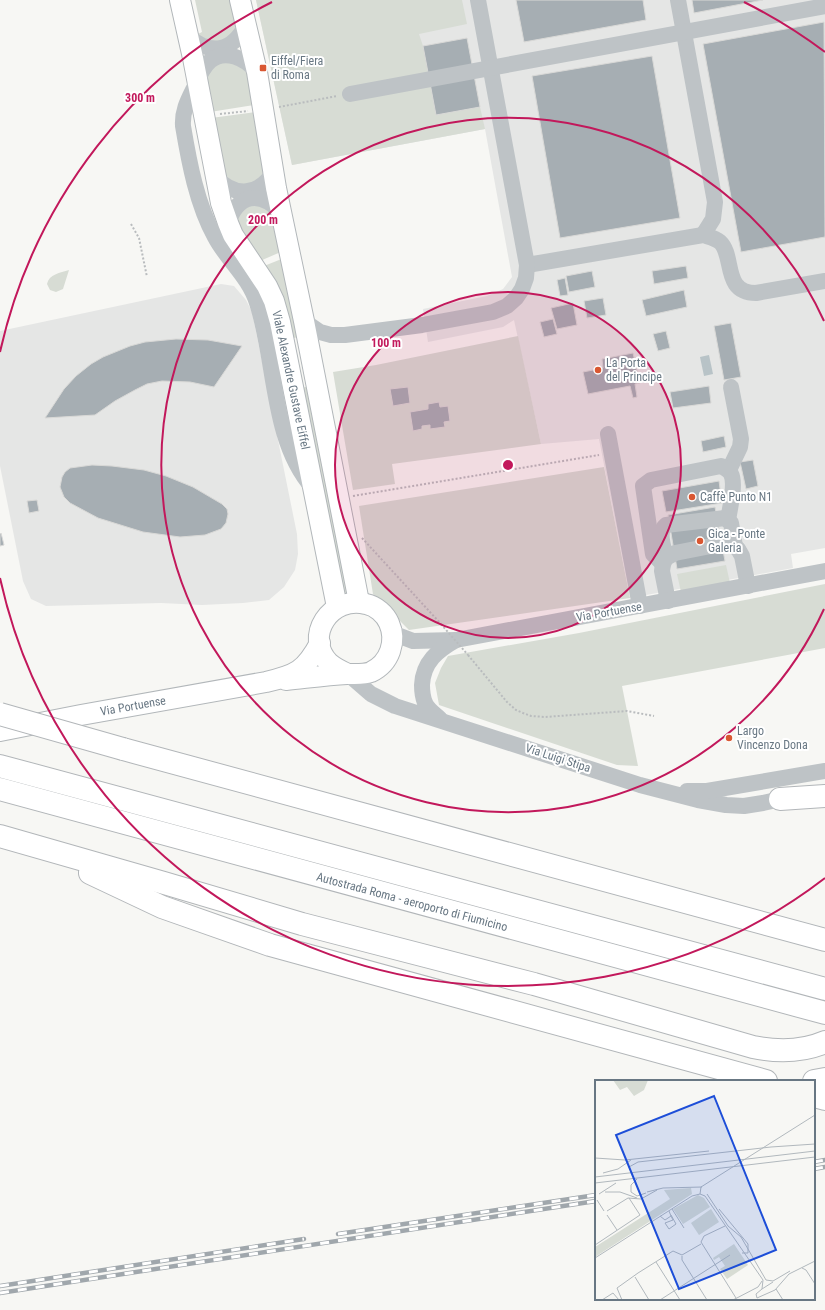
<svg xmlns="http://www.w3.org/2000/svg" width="825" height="1310" viewBox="0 0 825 1310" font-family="'Roboto Condensed',sans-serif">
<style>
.built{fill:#e5e6e5}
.green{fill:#d7dcd4}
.water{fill:#b8c3c7}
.building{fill:#a6aeb3;stroke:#d9d9d7}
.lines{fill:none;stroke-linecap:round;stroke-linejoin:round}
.major-casing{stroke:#b2b7ba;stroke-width:22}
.highway-casing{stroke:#b2b6b9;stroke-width:24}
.path{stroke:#b9bcbe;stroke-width:2;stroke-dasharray:2 2;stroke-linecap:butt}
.minor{stroke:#bec3c6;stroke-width:16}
.major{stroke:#fff;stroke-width:20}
.highway{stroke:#fff;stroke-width:22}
.rail-casing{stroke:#a0a7ac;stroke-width:4.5}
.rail{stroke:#fff;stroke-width:3;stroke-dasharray:9;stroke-linecap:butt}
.highway-bridge-casing{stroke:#b2b6b9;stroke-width:24;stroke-linecap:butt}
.path-bridge{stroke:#b9bcbe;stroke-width:2;stroke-dasharray:2 2;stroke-linecap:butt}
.minor-bridge{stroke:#bec3c6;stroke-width:16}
.highway-bridge{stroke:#fff;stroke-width:22}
.ring{fill:none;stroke:#c2185b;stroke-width:2}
.poi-dot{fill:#d95732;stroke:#fff;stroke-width:1.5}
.labels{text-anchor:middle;stroke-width:4;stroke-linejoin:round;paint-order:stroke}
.poi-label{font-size:12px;fill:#687783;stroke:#fff;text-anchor:start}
.street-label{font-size:12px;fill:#687783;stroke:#fff}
.inset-road{fill:none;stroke:#b1b8bd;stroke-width:1}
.view{fill:#1d4ed8;fill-opacity:0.15;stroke:#1d4ed8;stroke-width:2}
.inset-edge{fill:none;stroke:#687783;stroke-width:2}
.centre{fill:#c2185b;stroke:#fff;stroke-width:2}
.ring-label{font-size:12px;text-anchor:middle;font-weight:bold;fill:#c2185b;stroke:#fff;stroke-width:4;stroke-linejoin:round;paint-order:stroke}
</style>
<rect width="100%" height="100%" fill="#f7f7f4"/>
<!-- built -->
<g class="built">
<path d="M256,0H825V548L791,554L793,568L630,598L599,439L541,444L514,320L503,327L428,342L423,309L487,296L503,289L512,277L485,129L292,165Z"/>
<path d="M221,284L234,286L246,300L252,312L297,534L298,554L295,570L284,587L269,600L243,603L202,605L161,603L46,606L31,599L23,581L0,466V331Z"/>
</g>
<!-- green -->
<g class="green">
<path d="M195,0H231L237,23L235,32L220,44L196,35L202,32Z"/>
<path d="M256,0H462L467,24L419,34L423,46L436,115L480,107L485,129L292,165Z"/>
<path d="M227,61L243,68L247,74L254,105L210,112C208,100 201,75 213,66C217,63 223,62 227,61Z"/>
<path d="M256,112L266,169L261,179L243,187L225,177L211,118Z"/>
<path d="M255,204L270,210L283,251L260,261L236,222L239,211Z"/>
<path d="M284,258L298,337L294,338L264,266Z"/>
<path d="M69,270L63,289L56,292L50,290L47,284C49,274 60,273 69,270Z"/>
<path d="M518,336L541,444L392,464L395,484L353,490L333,372L376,365Z"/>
<path d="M305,387H308L352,600L343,602L303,388Z"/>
<path d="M604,467L630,598L409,630L373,594L359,506Z"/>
<path d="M726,565L730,583L681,592L677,574Z"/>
<path d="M825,584V648L622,686L638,766L617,765L439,705L435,683L441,668L448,656L579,633Z"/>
</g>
<!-- water -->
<path class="water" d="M709,355L713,374L704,376L700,357Z"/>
<!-- building -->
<g class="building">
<path d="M516,0H643L646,20L524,42Z"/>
<path d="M692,0H763L694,13Z"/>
<path d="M824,22L825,237L741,252L703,44Z"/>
<path d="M467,38L480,107L436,115L423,46Z"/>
<path d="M652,56L680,218L560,238L532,76Z"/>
<path d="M686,266L688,278L654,284L652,271Z"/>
<path d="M592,271L595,287L569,292L566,276Z"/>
<path d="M565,278L568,295L560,296L557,280Z"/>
<path d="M684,290L687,307L646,316L642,300Z"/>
<path d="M603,298L606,315L587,318L584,301Z"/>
<path d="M573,303L577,325L557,329L551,308Z"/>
<path d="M553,319L557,334L544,337L540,322Z"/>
<path d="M731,323L741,377L724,380L714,326Z"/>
<path d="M666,331L670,348L658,351L653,334Z"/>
<path d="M176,339L208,340L242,346L214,387L190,382L162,381L147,384L135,390L115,401L95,415L45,418L64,389L76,376L91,364L103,357L130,346L145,342Z"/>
<path d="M633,353L640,383L635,384L637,397L633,398L630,386L588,394L583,372L603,368L602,359Z"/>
<path d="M709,386L711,403L673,408L670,392Z"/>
<path d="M408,387L410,403L393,406L390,389Z"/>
<path d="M439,402L440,407L448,406L450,421L444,422L445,427L430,429V425L422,426V429L413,431L410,412L428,409V404Z"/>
<path d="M724,436L726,447L703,452L701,441Z"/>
<path d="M753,460L758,486L746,489L740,462Z"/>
<path d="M92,465L112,466L144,470L166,476L193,487L222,504L227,509L228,514L226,523L221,529L205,535L180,537L143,532L98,518L70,503L64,497L60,487L62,477L65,472L70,468Z"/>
<path d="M719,481L722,503L666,512L662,491Z"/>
<path d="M37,500L39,511L29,513L27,501Z"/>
<path d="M715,507L725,561L677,569L668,515Z"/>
<path d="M1,533L4,545L0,546V534Z"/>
</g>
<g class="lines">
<defs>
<g id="major">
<path d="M180,0L193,58L221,203L228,223L233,235L267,286L274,301L280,322L337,607"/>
<path d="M240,0L257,72L276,188L304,321L359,602"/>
<path d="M286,680C306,678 327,675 347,674C355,674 363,675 371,672C390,663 397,641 389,623C385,614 376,606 366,604C331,595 303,636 329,663C335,668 341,671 348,674"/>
<path d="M0,731L81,715L266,682C296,675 305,671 320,643"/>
</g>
<g id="highway">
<path d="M123,749L825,940"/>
<path d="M0,766L825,989"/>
<path d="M0,789L825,1013"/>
<path d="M780,799L825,796"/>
<path d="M0,836L164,883L302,924L534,984L753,1047C778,1052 802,1052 825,1042"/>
<path d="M90,873L162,907L270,945L766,1081"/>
<path d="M814,1081L825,1079"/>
<path d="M814,1096L825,1099"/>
</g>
</defs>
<!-- major casing -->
<use href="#major" class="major-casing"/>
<!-- highway casing -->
<use href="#highway" class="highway-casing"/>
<!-- path -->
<g class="path">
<path d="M279,107L337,96"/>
<path d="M220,114L248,111"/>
<path d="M131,224L139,238L147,277"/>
<path d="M353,496L599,455"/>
<path d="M362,538L441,624"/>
<path d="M468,655L507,702L516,710L523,713L531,716L545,717L627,711L654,716"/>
</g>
<!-- minor -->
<g class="minor">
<path d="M678,0L715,202L713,219L703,235"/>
<path d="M188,36C211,56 232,52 246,25"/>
<path d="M257,72C246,59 225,48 210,61C202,68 198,79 194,88C188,100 182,111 183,126C189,162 197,205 215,237C227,260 249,277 257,303C276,361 271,440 312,487"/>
<path d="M216,177C234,198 260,196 274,171"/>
<path d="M228,223C238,194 259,190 281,212"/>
<path d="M527,265L703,235C709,237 715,238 720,242C735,256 722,293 756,293L825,281"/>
<path d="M304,321L320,332L331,335H345L422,325L493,312L507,306L516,298L522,289L526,278L527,265L478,0"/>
<path d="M608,434L640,606"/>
<path d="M729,470L740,447L741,439L731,387"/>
<path d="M666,558C664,548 657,532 666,525L725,518L731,523L735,546"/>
<path d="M663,564L653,554L643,486L651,480L721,466C725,468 729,470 731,474C736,483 730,508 728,520"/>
<path d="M668,601L662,571L663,564L666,558L675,553L721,544H730L738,549L742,556L748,586"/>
<path d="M392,633L413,641L456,640L825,571"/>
<path d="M348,674L371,694L395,706L640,785L698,800L726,805L744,806L763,803L790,797"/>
<path d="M440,719C435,714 428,710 425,703C423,698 422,691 422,685C423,662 438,650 456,640"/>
<path d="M687,791H707L825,771"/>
</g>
<!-- major -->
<use href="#major" class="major"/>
<!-- highway -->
<use href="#highway" class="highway"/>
<defs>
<g id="rail">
<path d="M814,1162L825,1160"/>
<path d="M814,1169L825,1167"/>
<path d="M338,1234L596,1195"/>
<path d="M0,1286L304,1239"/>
<path d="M0,1293L596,1201"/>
</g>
</defs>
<!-- rail casing -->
<use href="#rail" class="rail-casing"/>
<!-- rail -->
<use href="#rail" class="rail"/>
<defs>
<path id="highway-bridge" d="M0,714L123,749"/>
</defs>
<!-- highway-bridge casing -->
<use href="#highway-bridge" class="highway-bridge-casing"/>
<!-- path-bridge -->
<path class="path-bridge" d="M441,624L468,655"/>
<!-- minor-bridge -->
<path class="minor-bridge" d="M350,94L825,6"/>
<!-- highway-bridge -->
<use href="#highway-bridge" class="highway-bridge"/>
</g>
<!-- distance rings -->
<circle cx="508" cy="465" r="173" fill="#c2185b" fill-opacity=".12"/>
<g class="ring">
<circle cx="508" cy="465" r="173"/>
<path d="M824 609A347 347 0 1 1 824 321"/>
<path d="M825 878A520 520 0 0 1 0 578M0 352A520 520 0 0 1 272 2M744 2A520 520 0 0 1 825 52"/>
</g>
<!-- markers -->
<g class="poi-dot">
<rect x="259" y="64" width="8" height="8" rx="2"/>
<circle cx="598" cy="370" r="4"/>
<circle cx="692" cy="497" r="4"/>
<circle cx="700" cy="541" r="4"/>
<circle cx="729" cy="738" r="4"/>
</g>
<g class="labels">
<!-- poi labels -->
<g class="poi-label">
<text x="271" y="65">Eiffel/Fiera<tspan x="271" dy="14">di Roma</tspan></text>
<text x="606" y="367">La Porta<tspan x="606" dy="14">del Principe</tspan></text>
<text x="700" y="501">Caffè Punto N1</text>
<text x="708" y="538">Gica - Ponte<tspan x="708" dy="14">Galeria</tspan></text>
<text x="737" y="735">Largo<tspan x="737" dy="14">Vincenzo Dona</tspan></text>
</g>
<!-- street labels -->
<g class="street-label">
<text transform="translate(291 380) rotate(78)" y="4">Viale Alexandre Gustave Eiffel</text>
<text transform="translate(609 612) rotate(-10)" y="4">Via Portuense</text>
<text transform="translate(133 706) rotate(-10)" y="4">Via Portuense</text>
<text transform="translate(558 758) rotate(18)" y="4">Via Luigi Stipa</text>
<text transform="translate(412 902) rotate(15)" y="4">Autostrada Roma - aeroporto di Fiumicino</text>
</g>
</g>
<!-- overview -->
<g transform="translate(595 1080)">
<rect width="220" height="220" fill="#f7f7f4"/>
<path d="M18,0H53L49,10L39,16L32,7L25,10ZM96,108L97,114L0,177V167L75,119L69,110ZM103,115L109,118L115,127L88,144L78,129ZM116,129L124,142L104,155L96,143ZM139,164L153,185L132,199L125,189L130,186L124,177L119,180L118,178Z" fill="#d7dcd4"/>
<path class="inset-road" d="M0,78L30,80L114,71M34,87L43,82L176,67L220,64M8,93L23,89L36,80M0,97L220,71M42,99L36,105V112L42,116L51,113M0,103L220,77M10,112H25L42,118M52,112L68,108L107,107M4,114L21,103M112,114L133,146L146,157L171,200L178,201L195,191M110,116L168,200L167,209L161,214L162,218L180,210L194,194L220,181M110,116L105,114L106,107L220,35M2,120L9,131M77,129L89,148M124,129L153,164V173H147M12,131L33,118L46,119L62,110M12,135L22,150M65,136L70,140L76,136L74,131M70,143L74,149L81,144L76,135M70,143L78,140L76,136M130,146L109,156L106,162L141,218M0,165L45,135L34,118M87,176V180L112,220M0,178L97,116L105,114M61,182L85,220M207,188L211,190L220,204M40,197L54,220M167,209L178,202M181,209L188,220M7,220L18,213L24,220M27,220L22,208L43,193L78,171L87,175L106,164M65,220L135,175M138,220L163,207L167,201"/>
<path class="view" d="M119,16L181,170L84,209L21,55Z"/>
<rect width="220" height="220" class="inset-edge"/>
</g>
<circle cx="508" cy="465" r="6" class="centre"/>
<g class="ring-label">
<text x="140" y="102">300 m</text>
<text x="263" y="224">200 m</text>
<text x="386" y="347">100 m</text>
</g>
</svg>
